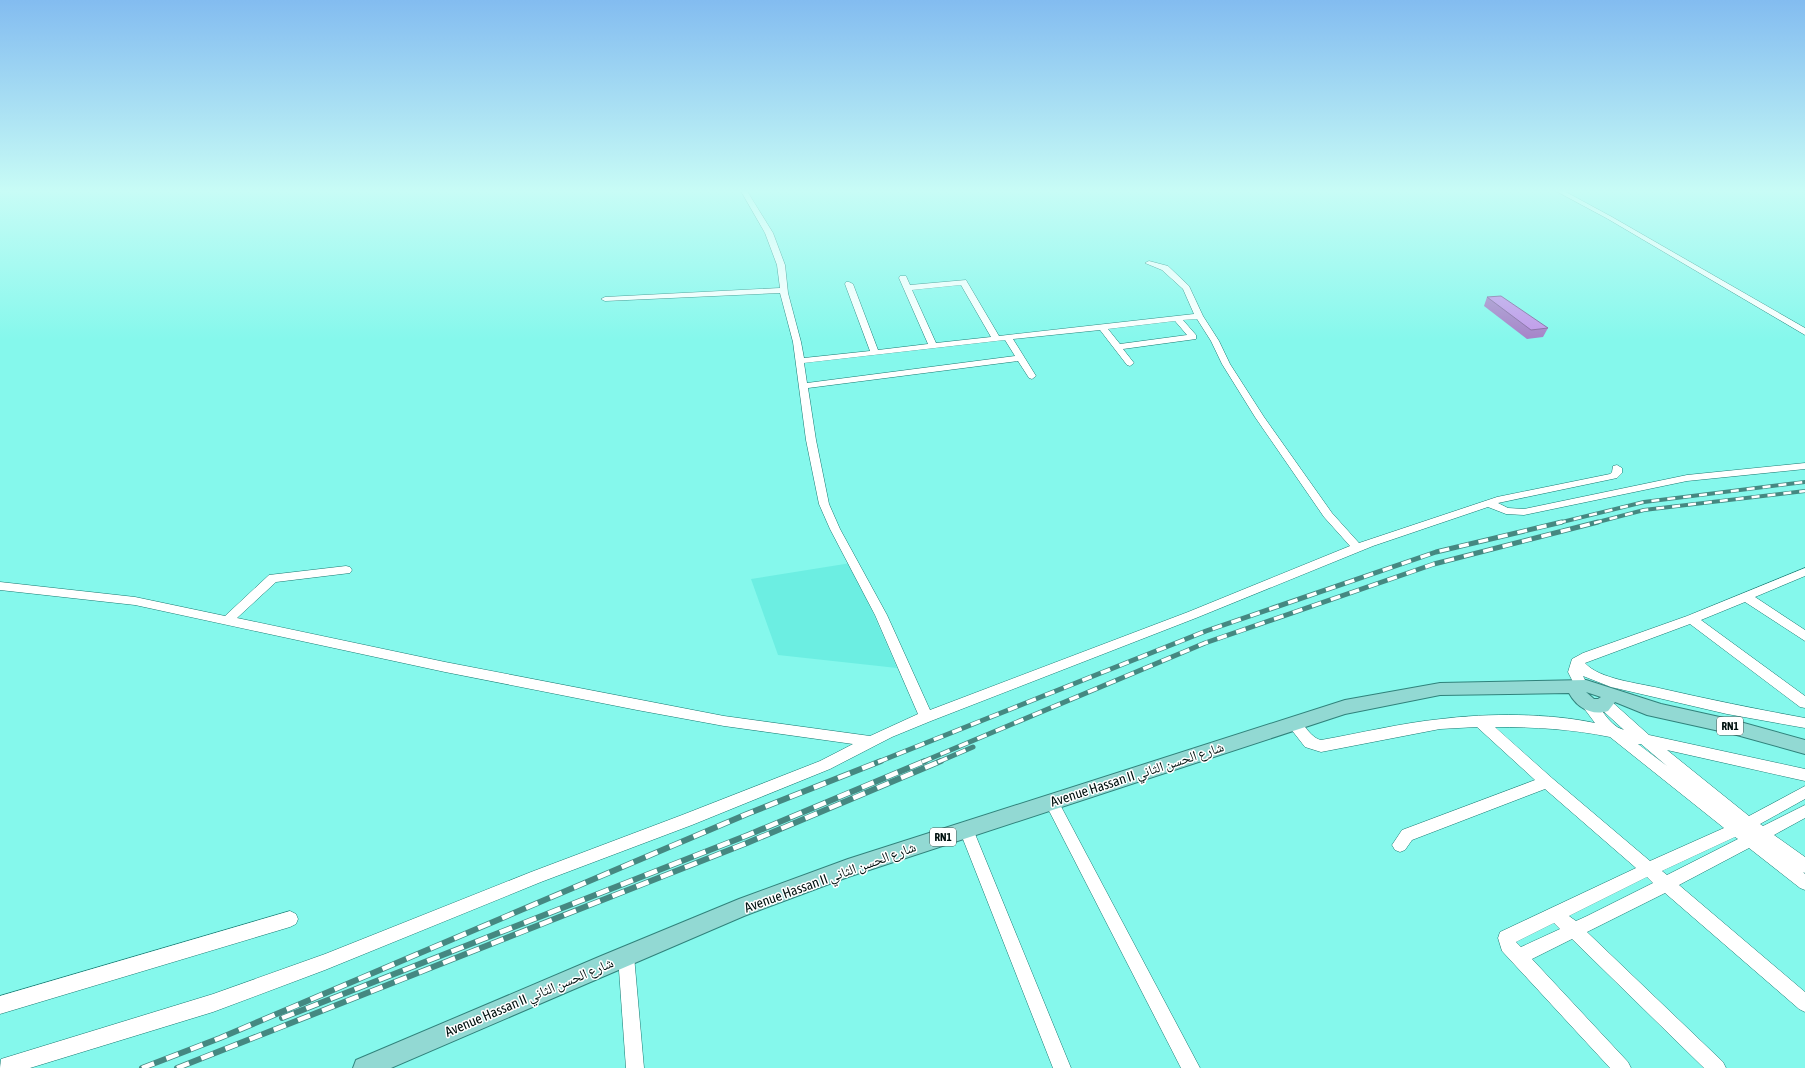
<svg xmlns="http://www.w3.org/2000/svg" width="1805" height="1068" viewBox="0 0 1805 1068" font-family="'Asap Condensed','Noto Naskh Arabic',sans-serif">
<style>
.built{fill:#6ceee2}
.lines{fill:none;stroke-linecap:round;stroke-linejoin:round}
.minor-casing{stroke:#187a72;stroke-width:1}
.major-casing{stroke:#30827b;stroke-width:2}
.minor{fill:#fff;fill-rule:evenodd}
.major{fill:#92d9d3;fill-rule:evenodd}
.rail-far2-casing{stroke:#458881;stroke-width:4}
.rail-far1-casing{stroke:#458881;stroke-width:5}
.rail-casing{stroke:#458881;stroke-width:6}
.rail-far2{stroke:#fff;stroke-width:2.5;stroke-dasharray:8;stroke-linecap:butt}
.rail-far1{stroke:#fff;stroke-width:3.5;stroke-dasharray:10;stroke-linecap:butt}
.rail{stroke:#fff;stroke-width:4.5;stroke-dasharray:13;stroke-linecap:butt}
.wall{fill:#a683c8}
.building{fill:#c198e9;stroke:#876aa3}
.labels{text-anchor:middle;stroke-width:3;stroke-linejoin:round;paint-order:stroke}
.shield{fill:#fff;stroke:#4c5857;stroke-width:1}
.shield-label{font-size:11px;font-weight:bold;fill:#00110f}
.near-street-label{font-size:14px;fill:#00110f;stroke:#fff}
</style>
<rect width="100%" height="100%" fill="#85f8ec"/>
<!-- built -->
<path class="built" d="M851,563L897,668L778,655L751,579Z"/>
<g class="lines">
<defs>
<g id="minor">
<path d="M741,191H747L773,233L785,265L788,293L801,342L804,358L870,351L845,284L846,282H849L853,284L878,350L928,344L899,278L900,276H906L910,285L966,280L999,336L1194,314L1183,289L1162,270L1145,263L1149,261L1168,266L1189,286L1203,316L1219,341L1230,364L1264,417L1332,513L1359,543L1497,497L1610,474L1612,472L1613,466L1617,465L1622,468V473L1617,478L1498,503L1508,508L1524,509L1687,475L1805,463V469L1687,481L1524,515L1506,514L1488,507L1373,546L1196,618L931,721L892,737L830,769L692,825L541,882L325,970L213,1012L30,1068H0L1,1059L213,994L325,954L531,872L682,815L820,761L853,744L724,726L637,710L445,672L135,605L0,590V582L135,597L225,616L269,575L346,566L350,567L352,570L350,573L276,582L237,618L445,662L724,716L870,736L918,714L875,615L830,529L819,504L806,440L793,342L780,293L605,301L601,299L605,297L780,288L777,265L765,233ZM961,285L991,337L936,343L912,290ZM1197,319L1211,341L1222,364L1255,417L1324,517L1350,546L1188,612L930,710L887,615L840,529L829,504L816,440L808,388L1018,361L1029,378L1032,379L1036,376L1013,339L1100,330L1127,365L1130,366L1134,363L1123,349L1196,339V335L1183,320ZM1175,321L1187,335L1120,344L1108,329ZM1005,340L1015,356L807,383L804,363Z"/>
<path d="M1556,191H1564L1612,217L1805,328V335L1608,219Z"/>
<path d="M1805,568V576L1755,597L1805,630V641L1745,602L1701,620L1805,696V708L1800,707L1690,624L1585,663C1599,679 1638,683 1659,688C1707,699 1756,709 1805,718V728L1727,714L1611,687L1583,676L1588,686L1587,690L1582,691L1577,690L1568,672L1572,659L1583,653L1687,616Z"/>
<path d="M1587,698C1602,703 1606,725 1624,730L1601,709L1599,705L1601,701L1606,700L1611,701L1649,735L1805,769V781L1667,750L1749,816L1805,786V799L1760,824L1763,826L1805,805V818L1774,835L1805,857V873L1803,872L1805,874V890L1800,888L1749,848L1679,885L1805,992V1012L1799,1009L1665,893L1587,932L1723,1062L1726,1068H1704L1572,939L1532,959L1628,1062L1631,1068H1610L1502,951L1498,938L1500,932L1636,868L1545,789L1412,840L1405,850L1400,852L1395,850L1392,845L1402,830L1535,780L1477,727L1440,729L1321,752L1305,747L1287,724L1289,720C1303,715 1307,737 1321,740C1361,733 1401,723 1441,719C1488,713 1549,713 1595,723L1580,703L1582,699ZM1495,727C1534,727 1572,729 1610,737L1724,828L1650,861L1552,778ZM1638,744H1641L1667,766ZM1735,837L1738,839L1667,875L1662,871ZM1647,877L1653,883L1587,916L1576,921L1569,916ZM1554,923L1560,929L1521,947L1516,942Z"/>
<path d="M1051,795L1056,797L1200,1068H1181L1044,801L1046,797Z"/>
<path d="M966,822L971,824L973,829L1071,1068H1053L959,829L961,824Z"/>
<path d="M290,911L296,914L298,919L296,924L290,927L0,1014V996Z"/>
<path d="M626,948L632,950L634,956L644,1068H626L618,956L620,950Z"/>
</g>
<path id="major" d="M1586,680L1661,704L1733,720L1805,740V754L1733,734L1647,715L1615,702L1608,711C1592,716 1577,708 1569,693L1440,695L1345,714L848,877L744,916L391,1068H353L356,1060L601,956L739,899L848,859L1345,700L1440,683ZM1586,692L1601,697L1598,699H1594Z"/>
</defs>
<!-- minor casing -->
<use href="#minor" class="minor-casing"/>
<!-- major casing -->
<use href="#major" class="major-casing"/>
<!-- minor -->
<use href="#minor" class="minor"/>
<!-- major -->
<use href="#major" class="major"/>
<defs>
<g id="rail-far2">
<path d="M1558,523L1644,502L1805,482"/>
<path d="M1594,523L1644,510L1805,491"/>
</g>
<g id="rail-far1">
<path d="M878,762L1206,631L1436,552L1562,522"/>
<path d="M922,762L1205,643L1434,564L1598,522"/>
<path d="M938,762L973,747"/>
</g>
<g id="rail">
<path d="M282,1018L748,835L925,761"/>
<path d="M142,1068L220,1038L747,814L881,761"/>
<path d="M177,1068L747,843L941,761"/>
</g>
</defs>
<!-- rail-far2 casing -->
<use href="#rail-far2" class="rail-far2-casing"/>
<!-- rail-far1 casing -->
<use href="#rail-far1" class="rail-far1-casing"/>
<!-- rail casing -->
<use href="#rail" class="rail-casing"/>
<!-- rail-far2 -->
<use href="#rail-far2" class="rail-far2"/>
<!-- rail-far1 -->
<use href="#rail-far1" class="rail-far1"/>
<!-- rail -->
<use href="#rail" class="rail"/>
</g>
<!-- wall -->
<path class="wall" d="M1487,297L1548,328L1543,337L1527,339L1484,306Z"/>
<!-- building -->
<path class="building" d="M1501,296L1548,328L1531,330L1487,297Z"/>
<!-- sky -->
<linearGradient id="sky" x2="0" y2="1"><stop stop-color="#83bcf0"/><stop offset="0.56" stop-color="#c8fcf6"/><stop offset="1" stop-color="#c8fcf6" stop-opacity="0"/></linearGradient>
<rect width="1805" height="341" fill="url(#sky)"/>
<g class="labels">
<!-- shield labels -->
<g class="shield">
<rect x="1717" y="717" width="26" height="18" rx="3"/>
<rect x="930" y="828" width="26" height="18" rx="3"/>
</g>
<g class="shield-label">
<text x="1730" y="730">RN1</text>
<text x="943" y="841">RN1</text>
</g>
<!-- near-street labels -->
<g class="near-street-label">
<text transform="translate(1137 774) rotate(-18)" y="5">Avenue Hassan II شارع الحسن الثاني</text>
<text transform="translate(830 877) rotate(-20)" y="5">Avenue Hassan II شارع الحسن الثاني</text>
<text transform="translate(529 997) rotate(-23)" y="5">Avenue Hassan II شارع الحسن الثاني</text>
</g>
</g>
</svg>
